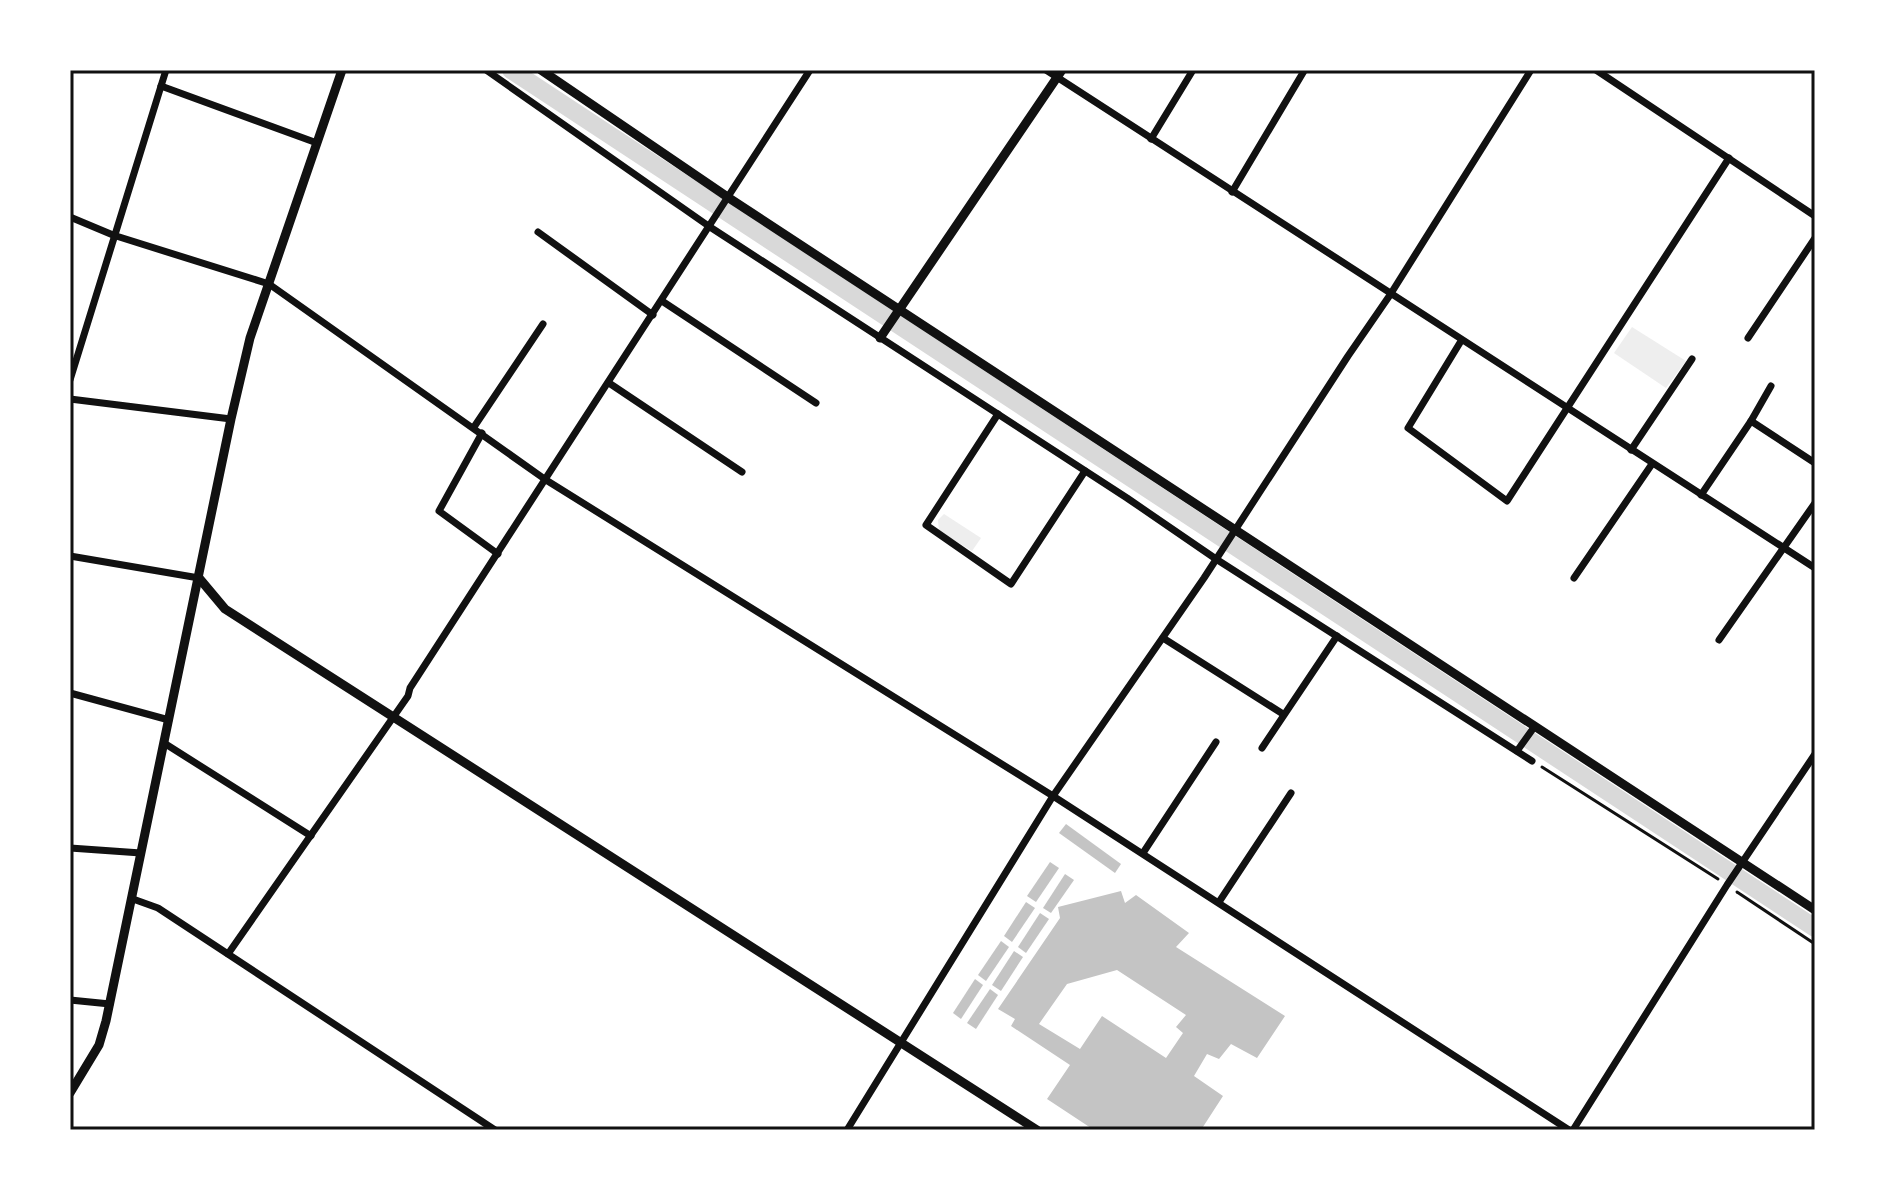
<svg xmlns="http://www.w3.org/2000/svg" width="1885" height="1200" viewBox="0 0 1885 1200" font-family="Figtree,sans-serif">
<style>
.green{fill:#eee}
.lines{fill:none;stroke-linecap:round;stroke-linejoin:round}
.canal{stroke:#d9d9d9;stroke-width:18}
.building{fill:#c4c4c4;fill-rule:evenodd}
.path{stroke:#111;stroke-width:3}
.minor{stroke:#111;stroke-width:7}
.tertiary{stroke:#111;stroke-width:9}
.neatline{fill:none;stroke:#111;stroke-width:3}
</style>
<rect width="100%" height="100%" fill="#fff"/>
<!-- green -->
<g class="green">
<path d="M1632,327L1686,361L1666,388L1614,353Z"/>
<path d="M944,514L981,538L972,551L939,531L938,520Z"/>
</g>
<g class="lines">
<!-- canal -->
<path class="canal" d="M511,70L1815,928"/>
</g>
<!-- building -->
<g class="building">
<path d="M1066,824L1121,864L1115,873L1059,833Z"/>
<path d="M1050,862L1059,868L1036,902L1027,896Z"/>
<path d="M1065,874L1074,880L1051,913L1043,908Z"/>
<path d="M1121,891L1125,903L1136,895L1189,933L1176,947L1285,1016L1257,1058L1231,1044L1219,1059L1207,1054L1194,1076L1223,1096L1201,1130H1094L1047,1099L1070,1065L1011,1026L1015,1019L998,1009L1060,918L1058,907ZM1117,970L1186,1015L1176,1027L1183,1033L1166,1058L1102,1016L1080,1049L1039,1024L1067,984Z"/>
<path d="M1026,902L1035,908L1012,942L1004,936Z"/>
<path d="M1040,913L1049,919L1026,953L1018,947Z"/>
<path d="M1001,941L1009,947L986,981L978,975Z"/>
<path d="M1014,951L1023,957L1001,991L992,985Z"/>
<path d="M975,979L983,985L961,1019L953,1013Z"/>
<path d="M990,989L998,995L976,1029L967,1023Z"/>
</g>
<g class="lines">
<!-- path -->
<g class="path">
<path d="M1542,767L1718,879"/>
<path d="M1737,892L1815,944"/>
</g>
<!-- minor -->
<g class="minor">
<path d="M486,70L710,227L1127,498L1216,559L1532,761"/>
<path d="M1046,70L1815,568"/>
<path d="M1596,70L1815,216"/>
<path d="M161,86L317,143"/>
<path d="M1151,139L1193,70"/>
<path d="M1232,192L1304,71"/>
<path d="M70,217L113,235L269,284L546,480L1053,796L1569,1130"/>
<path d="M538,232L653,315"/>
<path d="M662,301L816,403"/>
<path d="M1748,338L1815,238"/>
<path d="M1461,341L1408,428L1507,501L1729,158"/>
<path d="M70,380L166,70"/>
<path d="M609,383L742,472"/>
<path d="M70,399L231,419"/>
<path d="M998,414L926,525L1011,584L1085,471"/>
<path d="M1751,421L1815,463"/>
<path d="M474,427L543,324"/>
<path d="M482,433L439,511L498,554"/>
<path d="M1631,450L1692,359"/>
<path d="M1701,495L1751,421L1771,386"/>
<path d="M70,556L199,578"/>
<path d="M1574,578L1652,464"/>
<path d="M1163,638L1283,714"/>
<path d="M1719,640L1815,503"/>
<path d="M70,693L169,720"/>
<path d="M164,743L311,836"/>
<path d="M1262,748L1337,636"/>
<path d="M1517,751L1535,726"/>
<path d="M70,848L141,853"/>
<path d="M1143,853L1216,742"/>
<path d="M133,899L158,908L495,1130"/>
<path d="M1219,902L1291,793"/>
<path d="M228,954L408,696L410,688L810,70"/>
<path d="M70,1000L110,1004"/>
<path d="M847,1130L1053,796L1204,578L1348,356L1390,295L1531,70"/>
<path d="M1573,1130L1727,885L1815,754"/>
</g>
<!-- tertiary -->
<g class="tertiary">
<path d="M541,70L729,198L1815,910"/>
<path d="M880,338L1062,70"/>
<path d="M199,578L225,609L1037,1130"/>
<path d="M70,1093L99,1045L106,1021L231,419L250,338L342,70"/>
</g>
</g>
<!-- border -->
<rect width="1885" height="1200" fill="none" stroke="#ffffff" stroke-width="144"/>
<rect x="72" y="72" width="1741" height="1056" class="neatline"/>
</svg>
